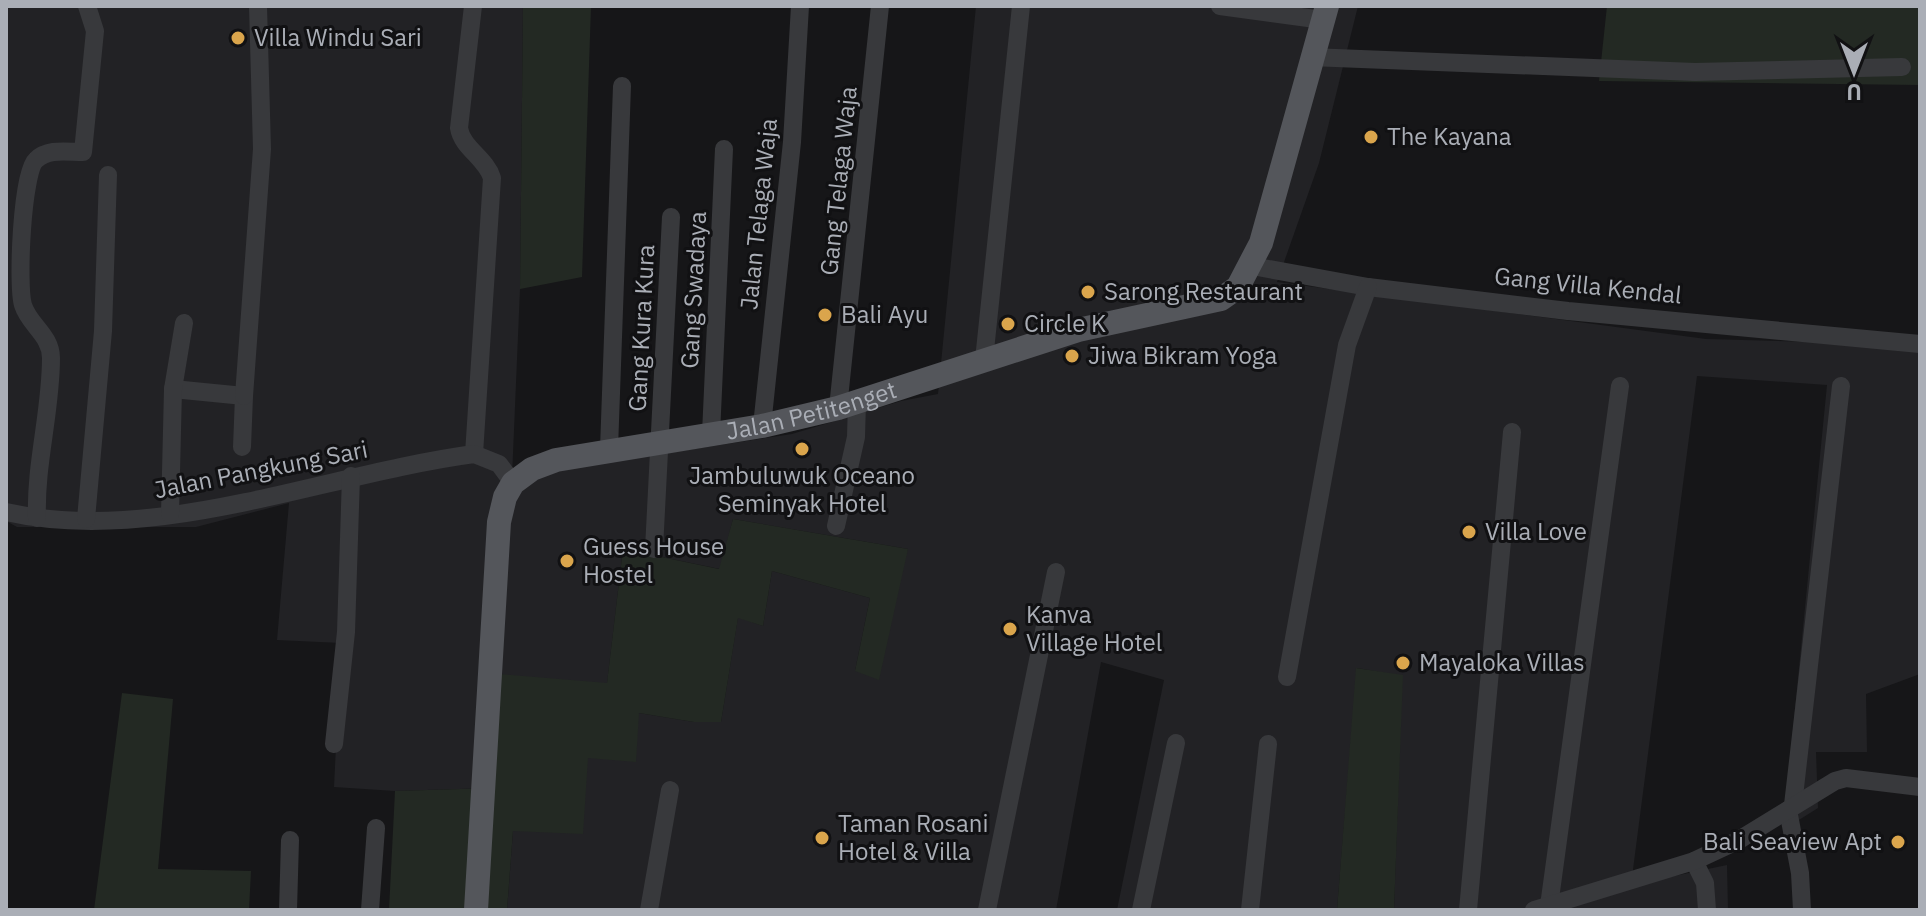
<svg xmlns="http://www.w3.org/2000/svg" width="1926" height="916" viewBox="0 0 1926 916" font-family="'IBM Plex Sans',sans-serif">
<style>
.built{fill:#222225}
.green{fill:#232923}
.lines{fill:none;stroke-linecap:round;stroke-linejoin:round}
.minor{stroke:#38393c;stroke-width:18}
.major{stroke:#54565b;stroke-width:24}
.poi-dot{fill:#daa54c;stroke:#111113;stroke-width:3}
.labels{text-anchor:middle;stroke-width:6;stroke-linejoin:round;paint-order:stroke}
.poi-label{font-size:24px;fill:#aaaeb6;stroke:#111113;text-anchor:start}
.street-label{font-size:24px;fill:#aaaeb6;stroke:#111113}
</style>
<rect width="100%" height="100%" fill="#161618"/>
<!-- built -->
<path class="built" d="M6,6H523L520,289L512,477L792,434L901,401L938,394L976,6H1358L1319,163L1277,282L1706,339L1920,345V674L1866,694L1867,752H1816L1818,808L1783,830L1827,385L1697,376L1631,885L1727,865L1728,910H1394L1402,676L1357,668L1337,910H1117L1164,680L1101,662L1056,910H507L513,831L588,758L639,713L694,722H721L738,617L763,626L772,571L870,598L855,671L908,549L733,519L720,569L623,549L607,684L492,788L395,791L334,787L341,643L277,640L289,503L196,527H17L6,521Z"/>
<!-- green -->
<g class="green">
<path d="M523,6H591L582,277L520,289Z"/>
<path d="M1607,6H1920V85L1599,81Z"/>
<path d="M733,519L908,549L879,680L855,671L870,598L772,571L763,626L738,618L721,722H694L639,713L636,762L588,758L583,834L513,831L507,910H389L395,791L492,788L499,674L607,683L623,549L719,569Z"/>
<path d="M1356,668L1403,675L1394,910H1337Z"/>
<path d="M122,693L173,699L158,869L251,871L249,910H94Z"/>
</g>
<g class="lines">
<!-- minor -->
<g class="minor">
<path d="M473,6L459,128C462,148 486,158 492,178L474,454"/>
<path d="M1220,6L1323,20"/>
<path d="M1310,57L1695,72L1902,67"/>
<path d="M1252,266L1368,287L1568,311L1920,344"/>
<path d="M984,360L1021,6"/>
<path d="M173,389L244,396L242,447"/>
<path d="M244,396L262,149L258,6"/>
<path d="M838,408L880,6"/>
<path d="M762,426L792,142L800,6"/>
<path d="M711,434L724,149"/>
<path d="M609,449L622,86"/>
<path d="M6,512C155,546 325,474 474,454L499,464L513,483"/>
<path d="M170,514L173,389L184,323"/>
<path d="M37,518C35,464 51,412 51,358C51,335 29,325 23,305C17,285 22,172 36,160C48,148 67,152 83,152L95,31L87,6"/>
<path d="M86,519L103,331L108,175"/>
<path d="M836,526L856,437L857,402"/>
<path d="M654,549L671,217"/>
<path d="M1287,677L1347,345L1368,287"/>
<path d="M334,744L346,632L351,476"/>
<path d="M1793,805L1841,386"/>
<path d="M1788,810L1800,873L1802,910"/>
<path d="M1694,861L1705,883L1707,910"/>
<path d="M1549,906L1620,386"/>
<path d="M288,910L290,840"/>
<path d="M370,910L376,828"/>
<path d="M649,910L670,790"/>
<path d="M987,910L1056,572"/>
<path d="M1141,910L1176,743"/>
<path d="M1250,910L1268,744"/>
<path d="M1468,910L1512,432"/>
<path d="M1534,910L1694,861L1739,840L1835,781L1846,778L1920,787"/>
</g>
<!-- major -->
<path class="major" id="s1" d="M476,910L499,522L505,497L513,483L532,469L556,460L762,426L838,408L1078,330L1221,299L1238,287L1261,243L1327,6"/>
</g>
<!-- markers -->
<g class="poi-dot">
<circle cx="238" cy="38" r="8"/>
<circle cx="1371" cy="137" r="8"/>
<circle cx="1088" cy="292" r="8"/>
<circle cx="825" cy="315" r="8"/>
<circle cx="1008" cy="324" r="8"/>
<circle cx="1072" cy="356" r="8"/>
<circle cx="802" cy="449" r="8"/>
<circle cx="1469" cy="532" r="8"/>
<circle cx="567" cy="561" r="8"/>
<circle cx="1010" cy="629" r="8"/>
<circle cx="1403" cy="663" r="8"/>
<circle cx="822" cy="838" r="8"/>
<circle cx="1898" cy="842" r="8"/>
</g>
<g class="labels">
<!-- poi labels -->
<g class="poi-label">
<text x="254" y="46">Villa Windu Sari</text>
<text x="1387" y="145">The Kayana</text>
<text x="1104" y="300">Sarong Restaurant</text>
<text x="841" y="323">Bali Ayu</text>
<text x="1024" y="332">Circle K</text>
<text x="1088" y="364">Jiwa Bikram Yoga</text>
<text x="802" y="484" text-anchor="middle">Jambuluwuk Oceano<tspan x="802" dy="28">Seminyak Hotel</tspan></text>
<text x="1485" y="540">Villa Love</text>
<text x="583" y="555">Guess House<tspan x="583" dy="28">Hostel</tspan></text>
<text x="1026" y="623">Kanva<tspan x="1026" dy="28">Village Hotel</tspan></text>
<text x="1419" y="671">Mayaloka Villas</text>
<text x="838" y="832">Taman Rosani<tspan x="838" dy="28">Hotel &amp; Villa</tspan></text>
<text x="1882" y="850" text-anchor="end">Bali Seaview Apt</text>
</g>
<!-- street labels -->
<g class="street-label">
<text transform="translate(839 181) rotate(-84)" y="8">Gang Telaga Waja</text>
<text transform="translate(759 214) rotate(-84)" y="8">Jalan Telaga Waja</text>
<text transform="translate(1588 286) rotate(6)" y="8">Gang Villa Kendal</text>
<text transform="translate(694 290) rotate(-87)" y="8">Gang Swadaya</text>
<text transform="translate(642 328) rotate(-87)" y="8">Gang Kura Kura</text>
<text dy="8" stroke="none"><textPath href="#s1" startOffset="740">Jalan Petitenget</textPath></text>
<text transform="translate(261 470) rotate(-11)" y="8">Jalan Pangkung Sari</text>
</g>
</g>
<!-- border -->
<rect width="1926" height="916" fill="none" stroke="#aaaeb6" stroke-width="16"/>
<!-- north arrow -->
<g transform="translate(1854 72) rotate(180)" stroke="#111113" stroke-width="6" paint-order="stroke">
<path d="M0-6L14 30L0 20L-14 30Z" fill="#aaaeb6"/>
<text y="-12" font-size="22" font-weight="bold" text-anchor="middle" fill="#aaaeb6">U</text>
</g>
</svg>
